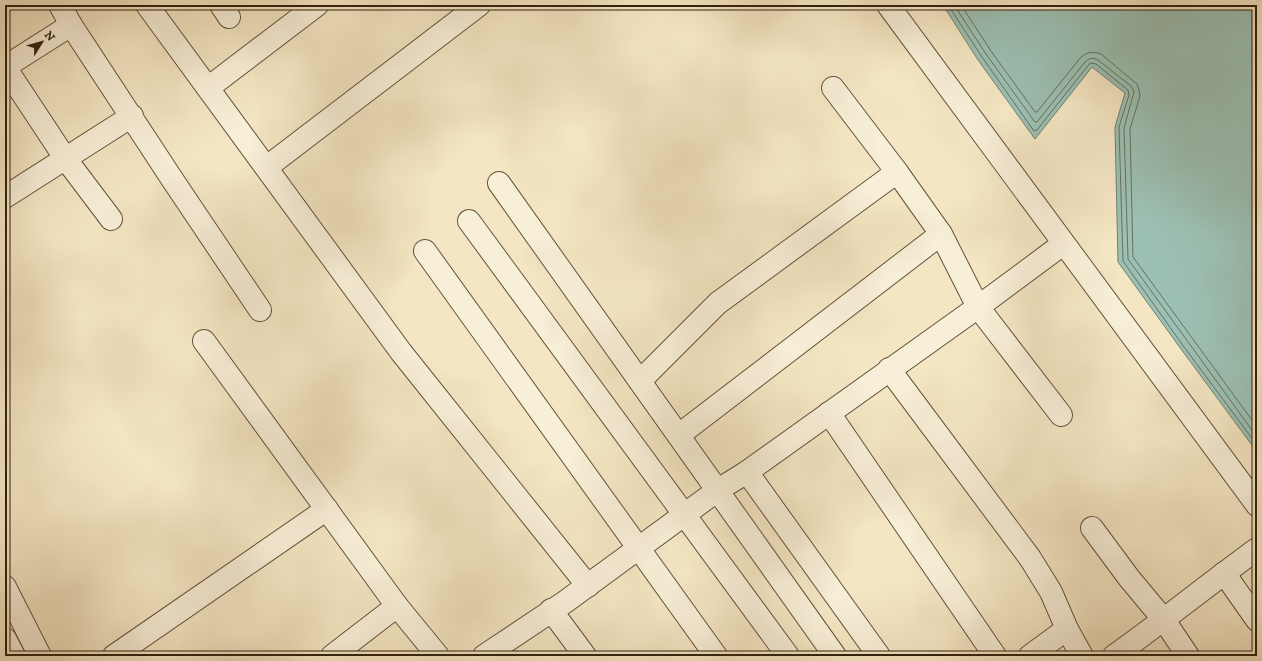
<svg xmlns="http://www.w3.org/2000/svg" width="1262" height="661" viewBox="0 0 1262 661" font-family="'IM FELL DW Pica',serif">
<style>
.water{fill:#9cc0b3;stroke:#718071}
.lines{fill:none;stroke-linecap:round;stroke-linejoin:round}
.shore{stroke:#667060;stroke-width:1}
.minor-casing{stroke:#62523b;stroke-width:24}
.minor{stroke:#f8efd8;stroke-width:22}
</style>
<rect width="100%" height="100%" fill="#f4e6c3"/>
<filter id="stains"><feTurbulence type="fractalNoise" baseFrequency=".005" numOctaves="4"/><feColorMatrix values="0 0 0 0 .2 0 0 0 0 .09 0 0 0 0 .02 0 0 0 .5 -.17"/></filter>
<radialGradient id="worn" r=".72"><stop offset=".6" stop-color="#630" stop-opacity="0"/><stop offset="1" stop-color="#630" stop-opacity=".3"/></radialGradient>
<!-- water -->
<path class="water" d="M943,5H1257V452L1181,349L1118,262L1115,127L1125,93L1092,67L1035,139L978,60Z"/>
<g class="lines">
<!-- shore -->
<g class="shore">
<path d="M948,5L982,57L1034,131L1037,130L1090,63L1096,64L1128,90L1129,95L1119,127L1123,261L1184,347L1257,445"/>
<path d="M954,5L986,54L1035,122H1037L1085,62C1089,58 1093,57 1098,60L1131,86L1134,92L1124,128L1128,259L1257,437"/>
<path d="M961,5L991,51L1035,112H1037L1081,57C1087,52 1093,51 1101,54L1137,84L1139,90L1140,96L1130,129L1133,257L1257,427"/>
</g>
<defs>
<g id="minor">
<path d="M60,5L71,25L172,179L260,310"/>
<path d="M147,5L401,352L588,586"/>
<path d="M221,5L229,17"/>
<path d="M888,5L1257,505"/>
<path d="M5,67L65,158L111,219"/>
<path d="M5,67L71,25"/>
<path d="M208,88L317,5"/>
<path d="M833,88L897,172L941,234L978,307L1061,415"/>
<path d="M267,167L479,5"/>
<path d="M499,183L835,656"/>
<path d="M5,197L132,116"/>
<path d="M469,221L788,656"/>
<path d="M425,251L716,656"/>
<path d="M204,341L397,606L438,656"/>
<path d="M889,369L1030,558L1051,592L1067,629L1082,656"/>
<path d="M640,381L718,303L897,172"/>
<path d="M829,413L995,656"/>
<path d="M679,435L941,234"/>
<path d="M747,472L879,656"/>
<path d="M1092,528L1129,578L1164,620L1188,656"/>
<path d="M1224,573L1257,620"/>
<path d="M5,587L40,656"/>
<path d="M551,610L585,656"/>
<path d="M5,639L14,656"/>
<path d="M114,656L327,509"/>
<path d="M332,656L397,606"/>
<path d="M484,656L565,602L718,490L747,472L978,307L1063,244"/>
<path d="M1030,656L1067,629"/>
<path d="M1114,656C1163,621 1209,584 1257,549"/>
</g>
</defs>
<!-- minor casing -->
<use href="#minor" class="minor-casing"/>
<!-- minor -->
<use href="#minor" class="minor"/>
</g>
<!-- margin -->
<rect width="1262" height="661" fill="none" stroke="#f4e6c3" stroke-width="20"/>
<rect x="6" y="6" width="1250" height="649" fill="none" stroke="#31210e" stroke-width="2"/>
<rect x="10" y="10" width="1242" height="641" fill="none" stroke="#31210e"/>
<!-- north arrow -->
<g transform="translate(42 42) rotate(53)" stroke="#f8efd8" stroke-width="3" paint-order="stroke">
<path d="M0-3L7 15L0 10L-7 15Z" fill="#31210e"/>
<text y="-6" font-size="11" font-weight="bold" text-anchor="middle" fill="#31210e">N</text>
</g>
<rect width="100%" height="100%" filter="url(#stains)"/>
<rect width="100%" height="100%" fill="url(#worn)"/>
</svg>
